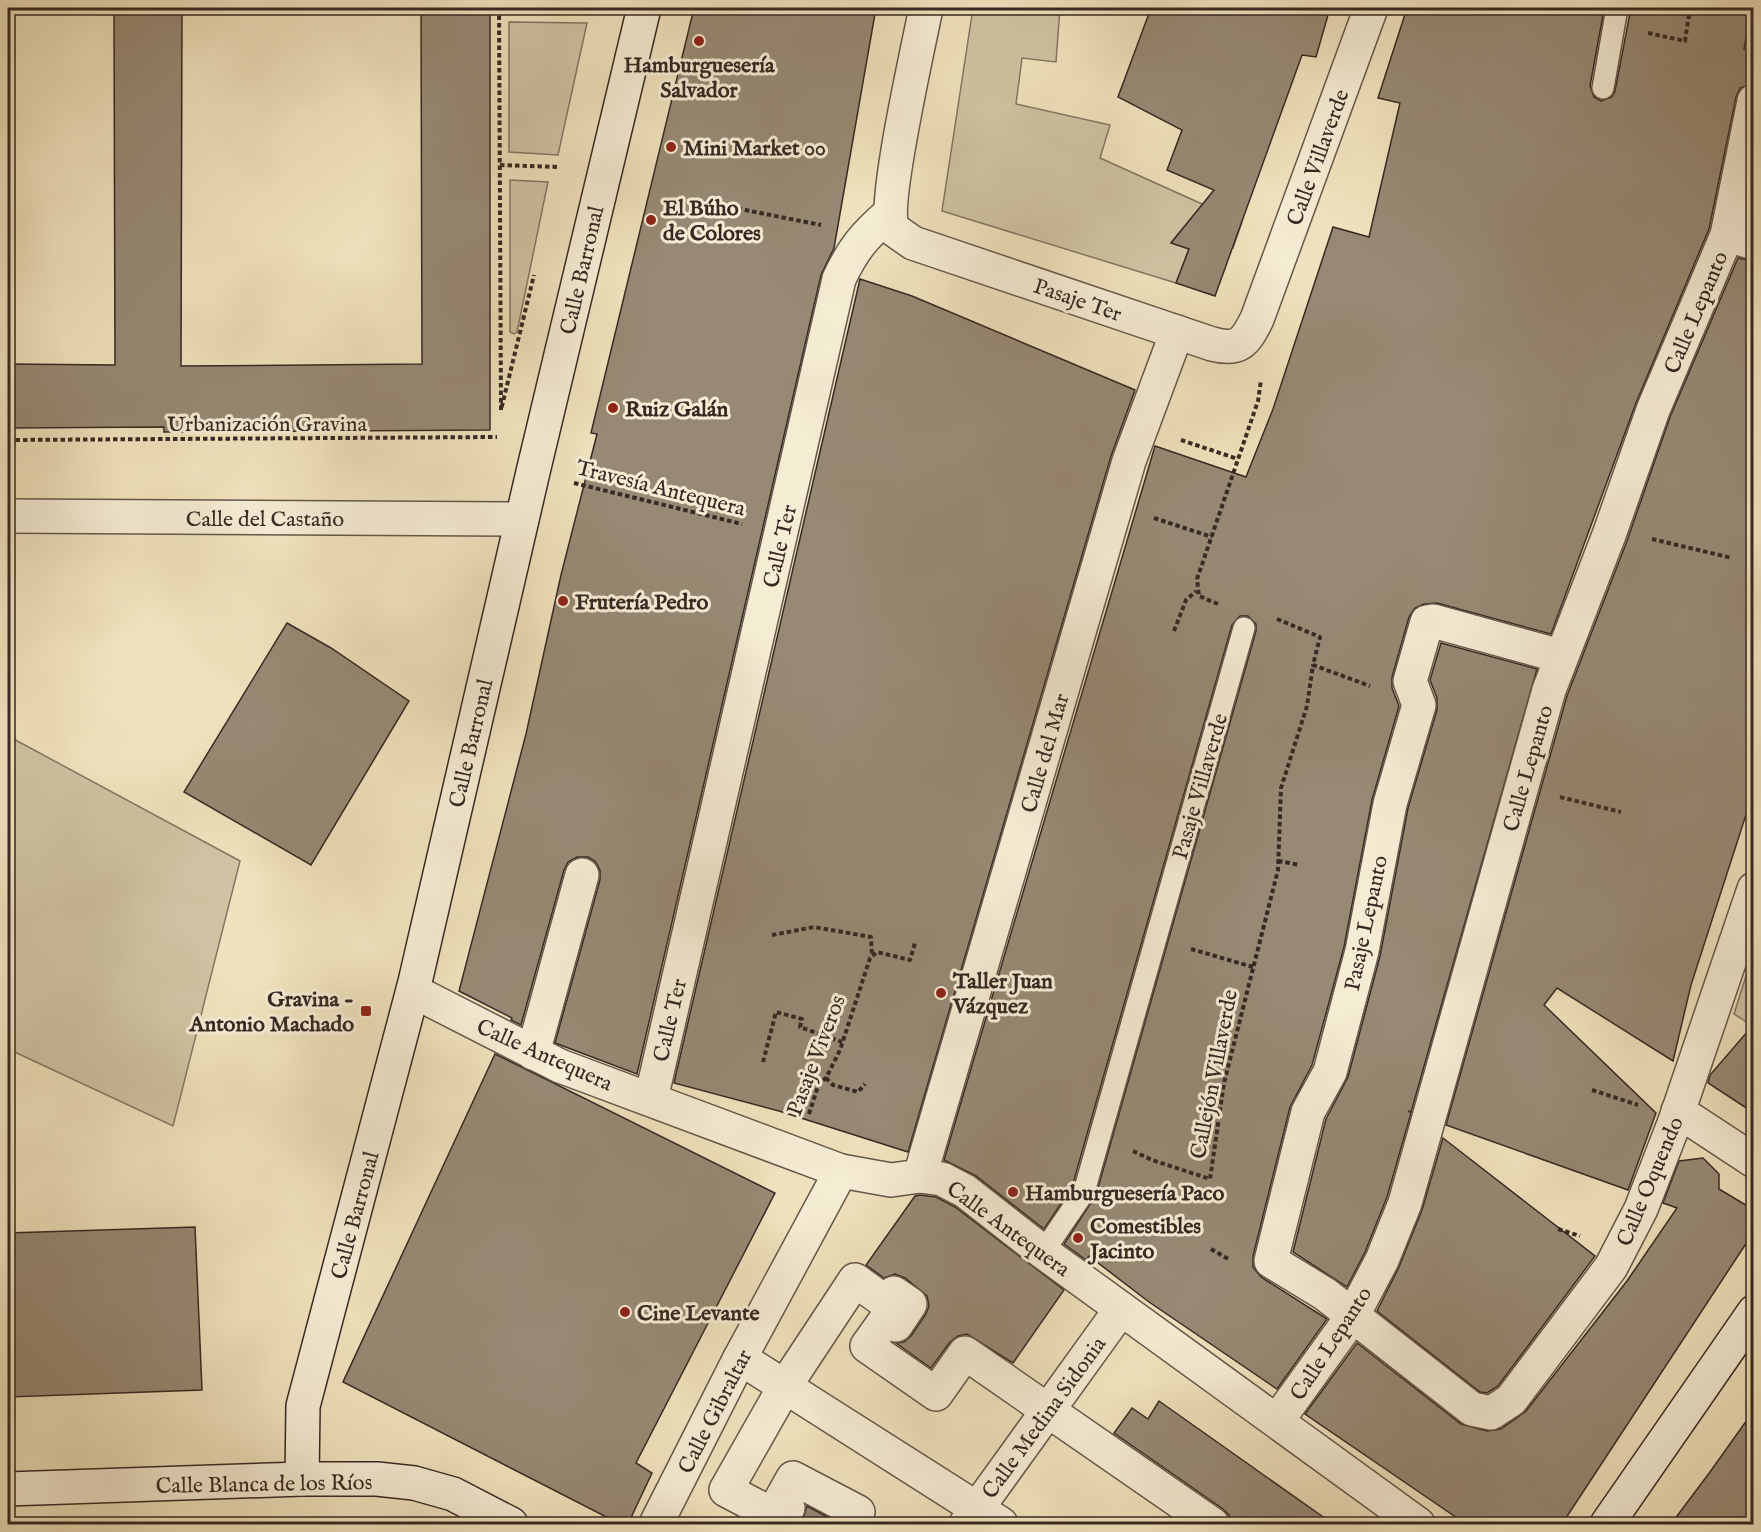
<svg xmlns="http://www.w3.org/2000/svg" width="1761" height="1532" viewBox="0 0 1761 1532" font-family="'IM FELL English',serif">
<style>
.green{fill:#d0c3a3;stroke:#837664;stroke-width:1.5}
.building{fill:#978974;stroke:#362924;stroke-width:1.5}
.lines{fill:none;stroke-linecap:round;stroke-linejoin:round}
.lane-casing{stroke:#64574a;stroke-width:24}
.street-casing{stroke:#64574a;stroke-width:36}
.secondary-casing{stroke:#362924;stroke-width:36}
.path{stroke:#362924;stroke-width:4;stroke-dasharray:4.5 3;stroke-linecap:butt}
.lane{stroke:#f5ecd4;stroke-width:21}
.street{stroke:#f5ecd4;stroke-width:33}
.secondary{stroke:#f5ecd4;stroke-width:33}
.poi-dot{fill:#8f2418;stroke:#f5ecd4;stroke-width:2}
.labels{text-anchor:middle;stroke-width:6;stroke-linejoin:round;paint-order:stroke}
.poi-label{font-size:22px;font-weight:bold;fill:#362924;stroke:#f5ecd4;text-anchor:start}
.street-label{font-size:22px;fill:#362924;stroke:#f5ecd4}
</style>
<rect width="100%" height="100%" fill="#f0e2bd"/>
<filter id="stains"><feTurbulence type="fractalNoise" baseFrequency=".00333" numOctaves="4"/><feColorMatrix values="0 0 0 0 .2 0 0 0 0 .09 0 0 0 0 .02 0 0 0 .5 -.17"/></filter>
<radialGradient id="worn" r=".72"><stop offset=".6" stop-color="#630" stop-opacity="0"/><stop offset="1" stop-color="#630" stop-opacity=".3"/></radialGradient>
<!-- green -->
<g class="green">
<path d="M973,8H1060L1056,62L1022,58L1016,104L1110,125L1100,158L1242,222L1233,248L1181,231L1171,243L1189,249L1176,283L942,211Z"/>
<path d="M509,22L587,23L558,155L509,152Z"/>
<path d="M510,180L548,182L517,332L514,334L510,332Z"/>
<path d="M8,736L240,861L173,1126L8,1049Z"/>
<path d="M1753,954V1026L1734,1014Z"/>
</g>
<!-- building -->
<g class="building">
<path d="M114,8H182L181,366L422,364L421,8H490V430L164,432V427L8,428V364L115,365Z"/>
<path d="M694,8H876L834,248L821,275L637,1074L555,1043L600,880V870L595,861L588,857H577L568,862L564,870L521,1025L511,1020L512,1018L459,991L526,734L561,575L597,434L591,433Z"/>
<path d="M1151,8H1330L1316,57L1302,55L1215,296L1176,283L1189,249L1171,243L1214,190L1167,170L1182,130L1118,97Z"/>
<path d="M1407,8H1574L1603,15L1590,86L1594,97L1601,101L1612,97L1615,91L1631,8H1751L1744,49L1754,50V83L1740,88L1736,97L1709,229L1636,403L1551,634L1437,603L1424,604L1415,608L1409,617L1392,677V688L1399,706L1372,800L1344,947L1312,1065L1290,1107L1253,1256V1267L1261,1277L1327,1319L1277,1389L1149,1302L1089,1256L1086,1260L1064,1244L1096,1195L1256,631V624L1248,616H1240L1232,625L1072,1187L1044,1229L976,1176L944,1160L1155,446L1246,477L1273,409L1333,227L1369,237L1400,103L1378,98Z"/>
<path d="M1738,258L1754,261V790L1691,985L1673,1061L1557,988L1544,1005L1656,1113L1628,1190L1446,1125L1567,696L1627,541L1670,417Z"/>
<path d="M860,279L912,296L1135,390L1111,456L908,1152L779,1111L674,1083Z"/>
<path d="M287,623L331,648L409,701L311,865L184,792Z"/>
<path d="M1441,643L1537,669L1411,1112L1408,1111L1411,1113L1387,1197L1365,1252L1347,1287L1293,1252L1326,1119L1348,1077L1380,956L1408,808L1437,710V698L1430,680Z"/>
<path d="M1754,1024V1113L1708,1083L1710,1075Z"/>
<path d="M495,1054L775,1193L636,1463L652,1473L628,1524H620L343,1382Z"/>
<path d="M1443,1138L1595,1256L1498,1386L1487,1393L1480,1392L1377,1311L1399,1267L1422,1210Z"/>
<path d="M1703,1158L1719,1174V1189L1754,1210V1237L1751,1236L1562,1524H1466L1305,1414L1357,1343L1461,1424L1487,1431L1501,1429L1526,1411L1627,1281L1677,1208L1663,1203L1679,1161Z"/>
<path d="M920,1195L936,1197L955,1207L1064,1290L1013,1363L967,1334L958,1336L950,1342L931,1368L896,1343L904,1342L911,1336L926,1314L929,1306L927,1296L905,1278L895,1274L884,1278L866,1265L915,1196Z"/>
<path d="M195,1227L202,1390L8,1397V1233Z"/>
<path d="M1159,1401L1333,1524H1231L1229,1515L1223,1509L1114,1433L1132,1408L1148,1419Z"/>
<path d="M1754,1410V1524H1671L1710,1472Z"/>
<path d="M807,1506L833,1520L832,1524H801Z"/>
</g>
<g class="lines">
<defs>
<g id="lane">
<path d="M1603,88L1617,8"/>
<path d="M1043,1252L1084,1192L1244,628"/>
</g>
<g id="street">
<path d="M926,8C919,44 882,205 893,229L913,243L1212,344C1239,351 1245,343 1257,319L1371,8"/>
<path d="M1727,235L1754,243"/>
<path d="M8,516L522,519"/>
<path d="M1560,656L1433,621L1427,622L1410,681L1419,705L1390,804L1362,951L1330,1072L1308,1112L1271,1261L1325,1294L1472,1409L1491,1413L1511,1400L1611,1267L1641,1209L1675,1121L1754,889"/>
<path d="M413,991L560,1066L841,1171L891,1180L920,1176L942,1179L965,1191L1043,1252L1418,1524"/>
<path d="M533,1053L582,875"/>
<path d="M651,1099L839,279C853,249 864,236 889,214"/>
<path d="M1678,1111L1754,1161"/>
<path d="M920,1176L1129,461L1177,332"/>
<path d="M740,1358L1001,1524"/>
<path d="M1277,1421L1352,1317L1382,1260L1405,1203L1549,690L1609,535L1653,410L1727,235L1754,101"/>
<path d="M656,1524L740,1358L841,1171"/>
<path d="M759,1524L755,1522L762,1509L726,1490L785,1386L855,1280L887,1303L894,1293L910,1304L896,1325L887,1318L867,1346L936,1394L965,1353L1212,1524"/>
<path d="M780,1524L788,1508L779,1503L793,1478L858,1512L851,1524"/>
<path d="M966,1524L1121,1309"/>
</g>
<g id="secondary">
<path d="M302,1479L303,1406L415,982L533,472L644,8"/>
<path d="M8,1489L302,1479H377L414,1483L453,1494L511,1524"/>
<path d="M1607,1524L1754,1312"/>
</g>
</defs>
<!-- lane casing -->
<use href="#lane" class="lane-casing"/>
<!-- street casing -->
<use href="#street" class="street-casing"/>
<!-- secondary casing -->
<use href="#secondary" class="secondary-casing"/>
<!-- path -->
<g class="path">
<path d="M499,8L501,410L534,275"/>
<path d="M499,9H600"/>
<path d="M1648,33L1685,41L1690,8"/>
<path d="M500,165L560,167"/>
<path d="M730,207L821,225"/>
<path d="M8,440L497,437"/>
<path d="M1181,440L1238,459"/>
<path d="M574,483L742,524"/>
<path d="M1154,518L1212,537"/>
<path d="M1652,539L1732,558"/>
<path d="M1218,604L1199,596L1197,579L1258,401L1261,380"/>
<path d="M1277,619L1320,637L1313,665L1370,686"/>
<path d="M1174,631L1186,600L1196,591"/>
<path d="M1560,797L1621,812"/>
<path d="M1278,861L1300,865"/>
<path d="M772,935L814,927L871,937L872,956"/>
<path d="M1191,949L1253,967"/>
<path d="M763,1062L776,1012L802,1019L800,1027L842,1042"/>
<path d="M826,1078L833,1085L858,1092L865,1084"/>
<path d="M1592,1090L1638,1105"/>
<path d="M809,1114L819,1083L826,1078L840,1050L870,958L877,952L910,960L915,943"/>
<path d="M1133,1151L1152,1160L1210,1179L1224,1083L1278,870L1281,788L1307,706L1313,665"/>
<path d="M1558,1229L1580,1236"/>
<path d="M1211,1249L1230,1260"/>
</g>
<!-- lane -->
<use href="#lane" class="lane"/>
<!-- street -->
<use href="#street" class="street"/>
<!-- secondary -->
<use href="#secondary" class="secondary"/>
</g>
<!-- markers -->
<g class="poi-dot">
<circle cx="699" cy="41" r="6"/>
<circle cx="671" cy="147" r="6"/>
<circle cx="651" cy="220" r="6"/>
<circle cx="613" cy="408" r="6"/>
<circle cx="563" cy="601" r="6"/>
<circle cx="941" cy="993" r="6"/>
<rect x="360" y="1005" width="12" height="12" rx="3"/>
<circle cx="1013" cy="1192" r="6"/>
<circle cx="1078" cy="1238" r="6"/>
<circle cx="625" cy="1312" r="6"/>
</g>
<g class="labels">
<!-- poi labels -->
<g class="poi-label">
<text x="699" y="72" text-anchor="middle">Hamburguesería<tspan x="699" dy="25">Salvador</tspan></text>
<text x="683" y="155">Mini Market 00</text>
<text x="663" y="215">El Búho<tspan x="663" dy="25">de Colores</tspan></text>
<text x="625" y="416">Ruiz Galán</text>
<text x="575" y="609">Frutería Pedro</text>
<text x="953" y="988">Taller Juan<tspan x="953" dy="25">Vázquez</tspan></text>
<text x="354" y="1006" text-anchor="end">Gravina -<tspan x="354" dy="25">Antonio Machado</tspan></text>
<text x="1025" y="1200">Hamburguesería Paco</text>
<text x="1090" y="1233">Comestibles<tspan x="1090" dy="25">Jacinto</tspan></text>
<text x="637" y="1320">Cine Levante</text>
</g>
<!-- street labels -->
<g class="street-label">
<text transform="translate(1317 157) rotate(-70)" y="8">Calle Villaverde</text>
<text transform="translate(581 270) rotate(-77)" y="8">Calle Barronal</text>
<text transform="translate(1078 299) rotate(19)" y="8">Pasaje Ter</text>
<text transform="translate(1695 312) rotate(-67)" y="8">Calle Lepanto</text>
<text x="267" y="431">Urbanización Gravina</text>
<text transform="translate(661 487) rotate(14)" y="8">Travesía Antequera</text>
<text x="265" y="526">Calle del Castaño</text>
<text transform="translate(779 546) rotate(-77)" y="8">Calle Ter</text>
<text transform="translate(470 743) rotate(-77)" y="8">Calle Barronal</text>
<text transform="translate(1044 753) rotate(-74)" y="8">Calle del Mar</text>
<text transform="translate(1527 768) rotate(-74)" y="8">Calle Lepanto</text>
<text transform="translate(1199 786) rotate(-74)" y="8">Pasaje Villaverde</text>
<text transform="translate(1365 923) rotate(-78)" y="8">Pasaje Lepanto</text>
<text transform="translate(669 1020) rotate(-77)" y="8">Calle Ter</text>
<text transform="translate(545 1054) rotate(24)" y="8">Calle Antequera</text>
<text transform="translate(815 1055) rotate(-69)" y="8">Pasaje Viveros</text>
<text transform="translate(1213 1074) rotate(-79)" y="8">Callejón Villaverde</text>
<text transform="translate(1649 1181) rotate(-67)" y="8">Calle Oquendo</text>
<text transform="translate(354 1215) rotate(-75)" y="8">Calle Barronal</text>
<text transform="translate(1009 1228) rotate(36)" y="8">Calle Antequera</text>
<text transform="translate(1330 1343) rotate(-57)" y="8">Calle Lepanto</text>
<text transform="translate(714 1411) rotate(-63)" y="8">Calle Gibraltar</text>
<text transform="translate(1043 1417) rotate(-54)" y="8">Calle Medina Sidonia</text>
<text transform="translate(264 1483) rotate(-1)" y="8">Calle Blanca de los Ríos</text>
</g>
</g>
<!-- margin -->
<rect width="1761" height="1532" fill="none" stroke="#f0e2bd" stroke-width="30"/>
<rect x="9" y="9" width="1743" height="1514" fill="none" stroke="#362924" stroke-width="3"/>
<rect x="15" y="15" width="1731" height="1502" fill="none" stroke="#362924" stroke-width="1.5"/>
<rect width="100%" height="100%" filter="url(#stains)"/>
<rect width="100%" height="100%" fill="url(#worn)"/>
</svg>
